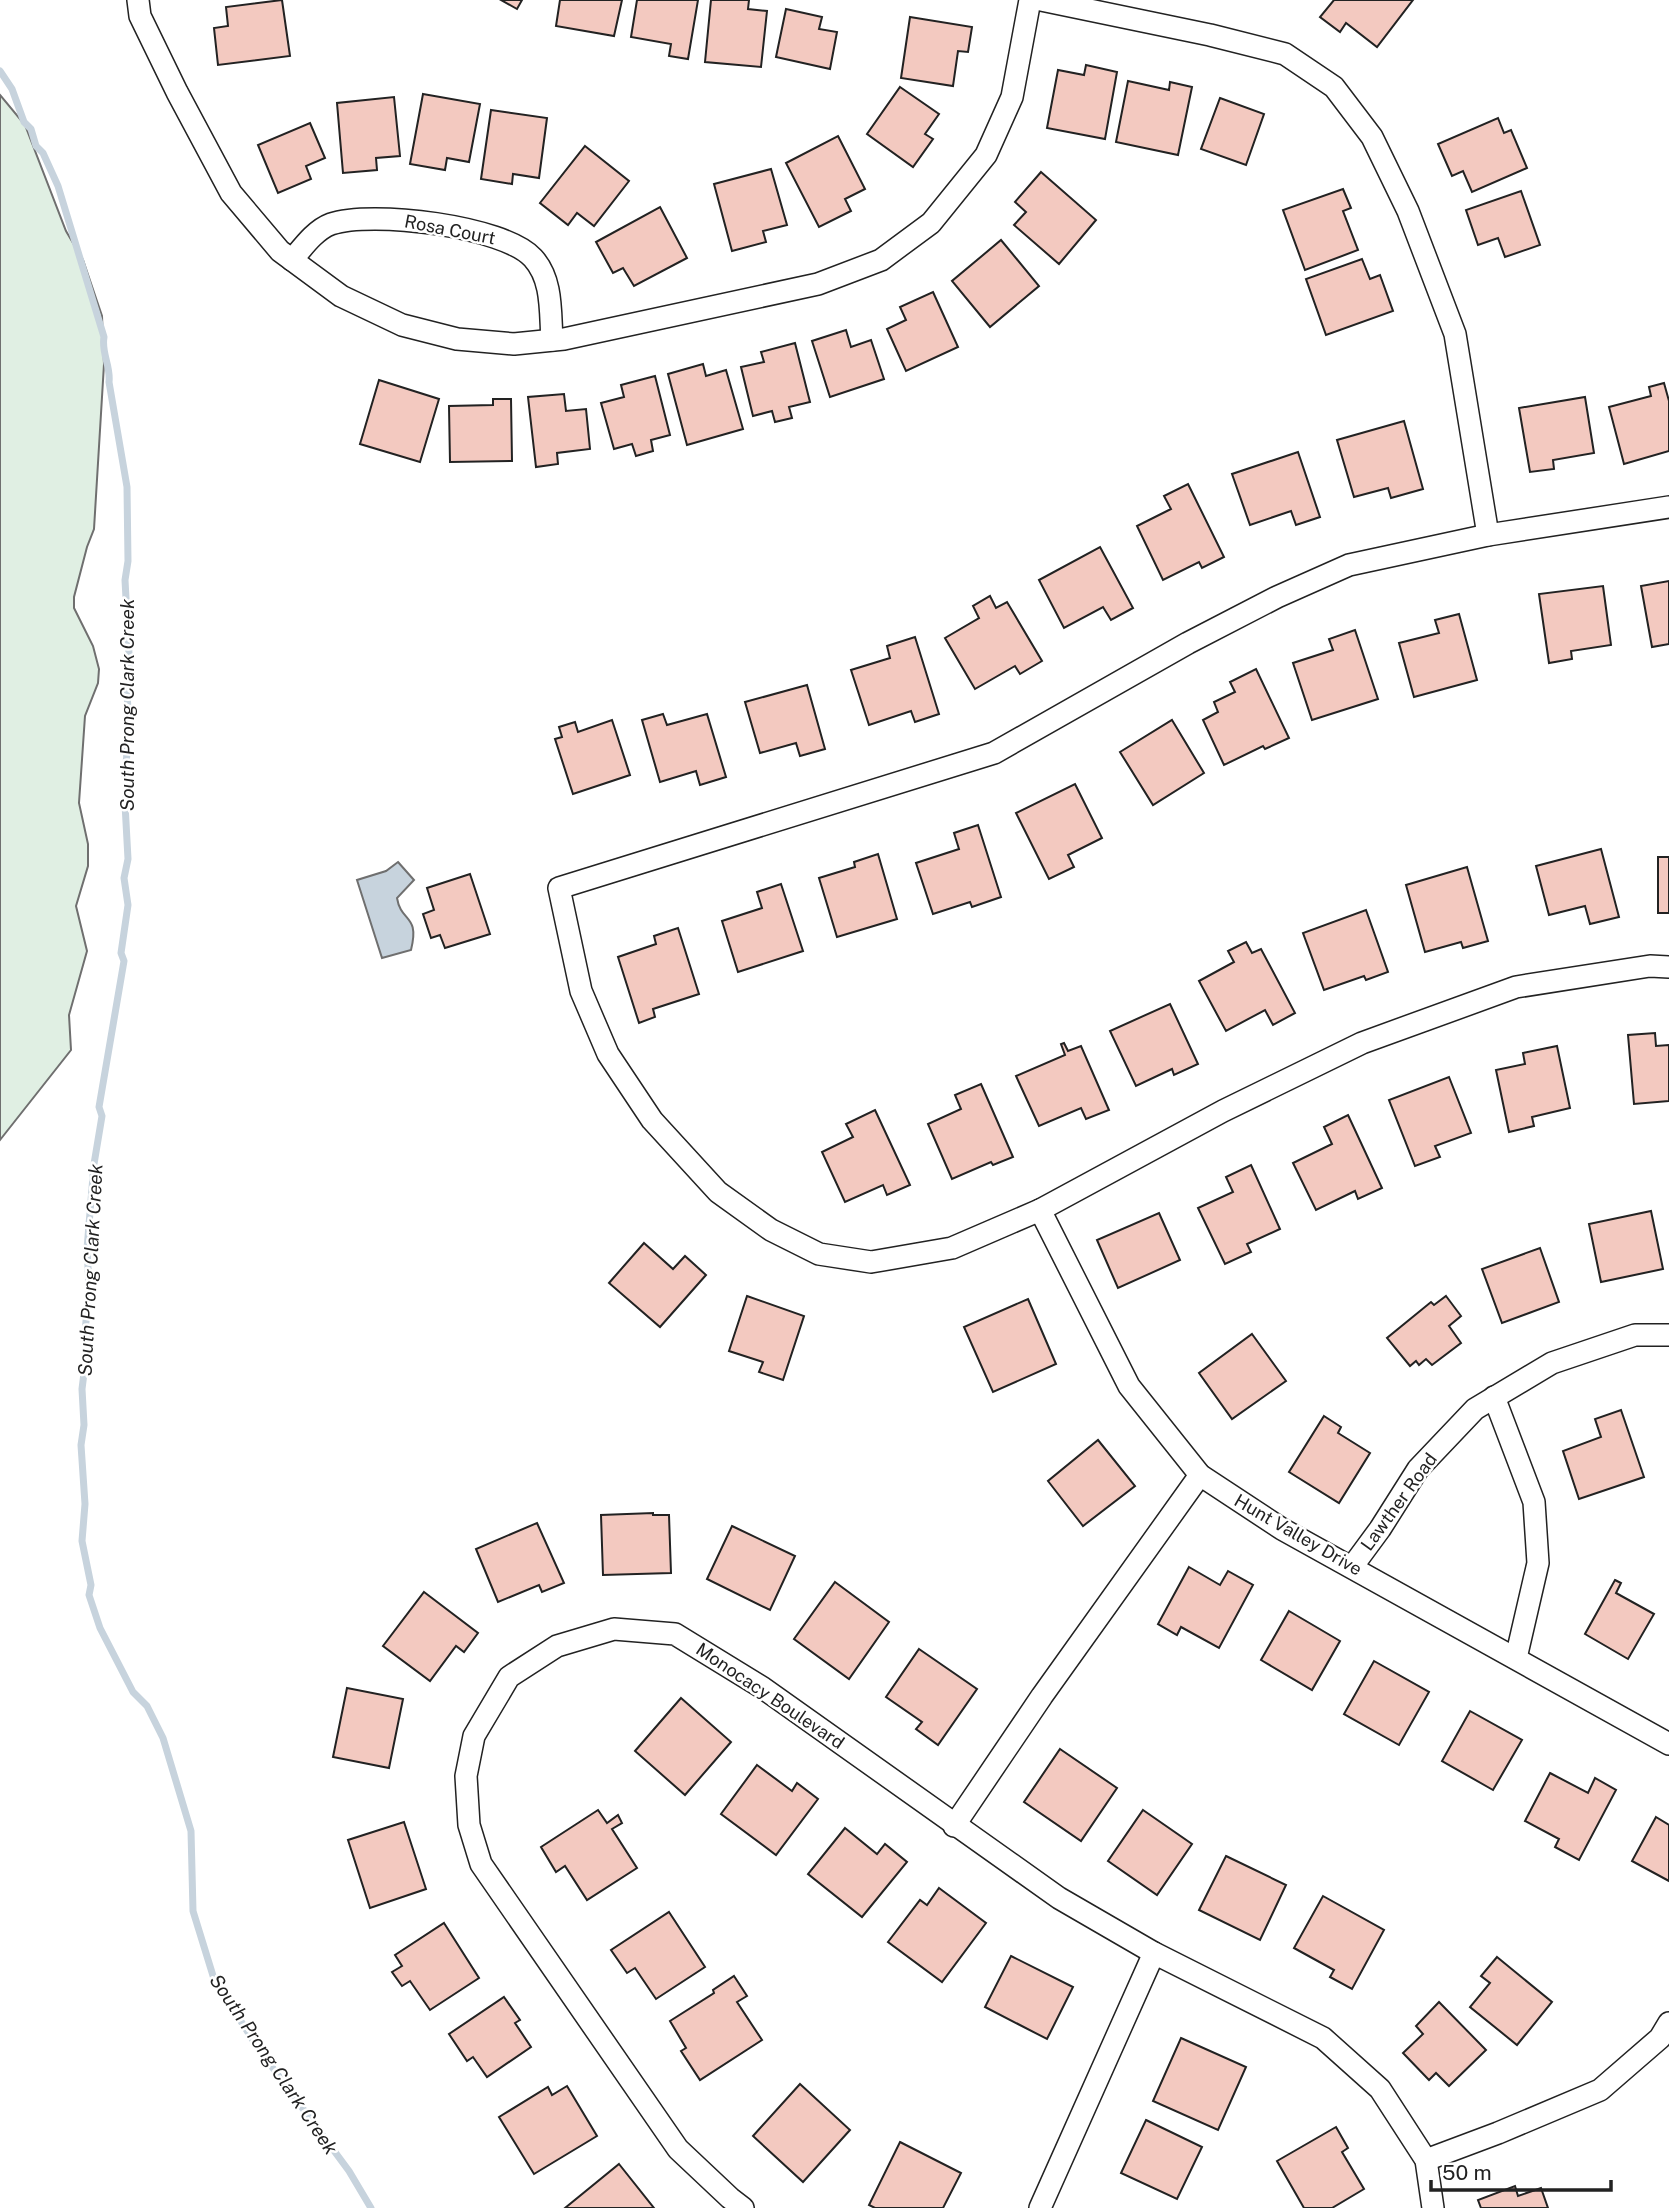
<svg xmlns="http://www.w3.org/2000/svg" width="1669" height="2208" viewBox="0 0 1669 2208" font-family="'Public Sans',sans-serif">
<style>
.green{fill:#e0efe3;stroke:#6f6f6f;stroke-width:2}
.water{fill:#c7d3dd;stroke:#6f6f6f;stroke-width:2}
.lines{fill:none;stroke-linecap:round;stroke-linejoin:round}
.stream{stroke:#c7d3dd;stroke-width:7}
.building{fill:#f3c9c0;stroke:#222;stroke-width:2}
.minor-casing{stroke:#222;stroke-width:24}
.minor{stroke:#fff;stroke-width:21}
.labels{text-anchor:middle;stroke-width:5;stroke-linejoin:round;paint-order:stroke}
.street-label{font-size:18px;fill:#222;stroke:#fff}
.water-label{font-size:19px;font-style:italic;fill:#222;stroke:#fff}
</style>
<rect width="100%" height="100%" fill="#fff"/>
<!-- green -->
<path class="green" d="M0,95L25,125L66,231L83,260L102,316L104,364L94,529L87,547L74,597V608L93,646L99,669L98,683L85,716L79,803L88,844V866L76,906L87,951L69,1015L71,1050L0,1140Z"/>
<!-- water -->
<path class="water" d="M398,862L414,880L397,898C401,923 420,914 411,950L382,958L357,880L386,871Z"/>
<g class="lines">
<!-- stream -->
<path class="stream" d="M0,71L12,89L24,122L31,129L36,146L43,153L58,186L104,337C101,353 111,366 109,382L127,487L128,561L125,580L130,673L127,692L129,729L125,776L128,785L125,804L128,859L124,878L128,905L121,953L124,961L99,1107L102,1116L94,1164L87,1249L89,1285L85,1333L88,1341L82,1389L84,1425L81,1445L85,1504L82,1541L91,1585L89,1595L100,1628L133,1692L147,1706L163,1738L191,1831L193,1911L214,1979L258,2048L349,2171L371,2208"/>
</g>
<!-- building -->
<g class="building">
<path d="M282,0L290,56L218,65L214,28L228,26L226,7Z"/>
<path d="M501,0H522L517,9Z"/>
<path d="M560,0H622L614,36L556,26Z"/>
<path d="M637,0H698L688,59L669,56L671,44L631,37Z"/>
<path d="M711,0H749L748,9L767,11L761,67L705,62Z"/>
<path d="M1334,0H1413L1377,47L1346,23L1340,32L1320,17Z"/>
<path d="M786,9L822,17L819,29L837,32L830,69L776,57Z"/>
<path d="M910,17L972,27L968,52L958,51L953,86L901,78Z"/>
<path d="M1086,65L1117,72L1105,139L1047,128L1058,70L1084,75Z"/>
<path d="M1128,81L1169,90L1170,82L1192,87L1178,155L1116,142Z"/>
<path d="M900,87L939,114L925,134L933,139L913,167L867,134Z"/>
<path d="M423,94L480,104L469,162L447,158L445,170L410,164Z"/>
<path d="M394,97L400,156L376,158L377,170L343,173L337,103Z"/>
<path d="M1220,98L1264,114L1246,165L1201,149Z"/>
<path d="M491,110L547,118L539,178L513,174L512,184L481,179Z"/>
<path d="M1498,118L1504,133L1511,130L1527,168L1472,192L1463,171L1452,176L1438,144Z"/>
<path d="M310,123L325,158L306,166L311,179L278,193L258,145Z"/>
<path d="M838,136L865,189L845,199L851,211L819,227L786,163Z"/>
<path d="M585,146L629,181L594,226L577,213L568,225L540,203Z"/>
<path d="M771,169L787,225L763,231L766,242L732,251L714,184Z"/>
<path d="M1041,172L1096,220L1059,264L1014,225L1026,212L1015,202Z"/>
<path d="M1343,189L1351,208L1343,211L1358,250L1305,270L1283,210Z"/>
<path d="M1521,191L1540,245L1505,257L1498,238L1478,245L1466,210Z"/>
<path d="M660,207L687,258L634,286L623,268L613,273L596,242Z"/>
<path d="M1001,240L1039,286L990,327L952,281Z"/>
<path d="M1362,259L1370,279L1380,275L1393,311L1326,335L1306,279Z"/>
<path d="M933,292L958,347L906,371L887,329L906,320L900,307Z"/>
<path d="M846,330L851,347L871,340L884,379L830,397L812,341Z"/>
<path d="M795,343L810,402L789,407L792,418L775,422L772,411L753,416L741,367L764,362L761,352Z"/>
<path d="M703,364L706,376L726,370L743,429L687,445L668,374Z"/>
<path d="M655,376L670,435L651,440L653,451L636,456L632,444L614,449L601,403L624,397L621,385Z"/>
<path d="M379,380L439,399L420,462L360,444Z"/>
<path d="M1664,383L1669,401V451L1624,464L1609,407L1651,396L1649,387Z"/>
<path d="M564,394L566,411L586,409L590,449L557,453L558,464L536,467L528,397Z"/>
<path d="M1585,397L1594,453L1553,460L1554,469L1530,472L1519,408Z"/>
<path d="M493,399H511L512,461L450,462L449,406L493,405Z"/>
<path d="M1404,421L1423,489L1391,498L1388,488L1354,497L1337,440Z"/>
<path d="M1298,452L1320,517L1296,525L1291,511L1250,525L1232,474Z"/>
<path d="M1188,484L1224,557L1202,568L1199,562L1163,580L1137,526L1171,509L1164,496Z"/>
<path d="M1100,547L1133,608L1111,620L1103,607L1064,628L1039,580Z"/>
<path d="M1669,581V644L1652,647L1641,586Z"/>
<path d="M1603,586L1611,645L1571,651L1572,659L1549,663L1539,594Z"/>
<path d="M990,596L996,608L1007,602L1042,661L1020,674L1015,666L975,689L945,638L979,618L973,606Z"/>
<path d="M1459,614L1477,680L1414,697L1399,643L1439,633L1435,620Z"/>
<path d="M1355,630L1378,699L1312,720L1293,663L1333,650L1329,639Z"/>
<path d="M915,637L939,714L915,722L911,711L869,725L851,670L890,658L887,646Z"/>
<path d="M1256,669L1289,738L1265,749L1263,746L1224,765L1203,720L1218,712L1214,702L1235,692L1230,682Z"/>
<path d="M807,685L825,749L800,756L796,743L760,753L745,702Z"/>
<path d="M663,714L667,725L707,714L726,777L700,785L696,771L660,782L642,720Z"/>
<path d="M612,720L630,775L573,794L555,739L562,737L559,727L575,722L578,732Z"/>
<path d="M1172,720L1204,773L1153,805L1120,752Z"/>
<path d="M1075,784L1102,838L1068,855L1074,867L1049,879L1016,813Z"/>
<path d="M978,825L1001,897L972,907L970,902L933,914L916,863L959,849L954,833Z"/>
<path d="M1601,849L1619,917L1590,924L1585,906L1549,915L1536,866Z"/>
<path d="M878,854L897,919L837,937L819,878L855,867L854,862Z"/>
<rect x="1658" y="857" width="11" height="56"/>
<path d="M1467,867L1488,941L1463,948L1461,942L1425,952L1406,885Z"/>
<path d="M470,874L490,934L445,948L440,935L431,938L423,914L434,910L427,888Z"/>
<path d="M781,884L803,951L738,972L722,921L762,908L757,892Z"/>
<path d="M1366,910L1388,972L1366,980L1364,976L1324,990L1303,933Z"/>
<path d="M678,928L699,994L653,1009L655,1017L639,1023L618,957L656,944L654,936Z"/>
<path d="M1246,942L1252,953L1261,949L1295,1013L1273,1025L1265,1010L1226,1031L1199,981L1234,962L1228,951Z"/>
<path d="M1170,1004L1198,1064L1174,1075L1172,1069L1136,1086L1110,1031Z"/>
<path d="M1655,1033L1656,1046L1669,1045V1101L1634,1104L1628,1035Z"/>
<path d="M1064,1043L1068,1051L1081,1046L1109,1110L1086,1119L1081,1108L1039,1126L1016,1076L1065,1055L1061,1044Z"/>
<path d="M1557,1046L1570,1108L1532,1117L1534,1126L1509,1132L1496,1070L1525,1064L1523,1053Z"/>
<path d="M1449,1077L1471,1133L1435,1146L1440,1157L1415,1166L1389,1100Z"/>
<path d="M981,1084L1013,1157L993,1165L991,1162L952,1179L928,1124L961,1109L955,1095Z"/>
<path d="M875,1110L910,1185L887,1195L883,1185L845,1202L822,1152L853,1137L846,1124Z"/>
<path d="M1348,1115L1382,1188L1358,1199L1355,1191L1316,1210L1293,1163L1332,1144L1324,1127Z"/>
<path d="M1251,1165L1280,1229L1247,1244L1251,1252L1225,1264L1198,1208L1233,1192L1226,1177Z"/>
<path d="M1651,1211L1663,1269L1601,1282L1589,1224Z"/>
<path d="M1159,1213L1180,1260L1118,1288L1097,1240Z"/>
<path d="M644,1243L673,1269L685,1256L706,1275L660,1327L609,1283Z"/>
<path d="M1540,1248L1559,1302L1502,1323L1482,1269Z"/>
<path d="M747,1296L804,1316L783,1380L759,1372L763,1362L729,1351Z"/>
<path d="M1446,1296L1461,1316L1449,1326L1461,1343L1432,1365L1426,1359L1419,1365L1416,1361L1410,1366L1387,1338L1431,1302L1434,1305Z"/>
<path d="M1028,1299L1056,1364L993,1392L964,1327Z"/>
<path d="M1252,1334L1286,1381L1232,1419L1199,1373Z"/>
<path d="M1621,1410L1644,1477L1579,1499L1563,1451L1601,1437L1595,1419Z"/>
<path d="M1324,1416L1341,1427L1338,1433L1370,1453L1339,1503L1289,1472Z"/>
<path d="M1098,1440L1135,1486L1083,1526L1048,1481Z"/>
<path d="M653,1513V1515H669L671,1573L603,1575L601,1515Z"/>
<path d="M537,1523L564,1583L542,1592L539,1585L498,1602L476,1549Z"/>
<path d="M732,1526L795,1556L770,1610L707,1579Z"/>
<path d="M1189,1567L1220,1585L1228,1571L1253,1585L1219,1648L1181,1627L1177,1635L1158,1624Z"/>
<path d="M1615,1580L1621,1583L1616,1593L1654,1614L1628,1659L1585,1634Z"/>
<path d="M835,1582L889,1622L849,1679L794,1639Z"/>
<path d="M424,1592L478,1633L464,1652L456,1646L430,1681L383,1646Z"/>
<path d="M1289,1611L1340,1641L1312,1690L1261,1660Z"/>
<path d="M919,1649L977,1689L938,1745L916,1729L922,1722L886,1697Z"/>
<path d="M1374,1661L1429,1692L1399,1745L1344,1714Z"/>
<path d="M347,1688L403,1699L389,1768L333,1757Z"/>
<path d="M681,1698L731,1742L685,1795L635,1751Z"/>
<path d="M1470,1711L1522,1740L1493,1790L1442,1761Z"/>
<path d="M1060,1749L1117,1788L1081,1841L1024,1802Z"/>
<path d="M757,1765L792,1791L797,1783L818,1799L776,1855L721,1814Z"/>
<path d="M1550,1773L1588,1793L1595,1778L1616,1790L1579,1860L1555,1847L1559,1839L1525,1821Z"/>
<path d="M598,1810L607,1823L618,1815L622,1823L612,1829L637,1868L587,1900L565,1866L556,1872L541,1847Z"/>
<path d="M1143,1810L1192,1844L1157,1895L1108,1861Z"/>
<path d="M1656,1817L1669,1825V1881L1632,1861Z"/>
<path d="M404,1822L426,1889L370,1908L348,1840Z"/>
<path d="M845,1828L877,1854L885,1844L907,1862L862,1917L808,1874Z"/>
<path d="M1226,1856L1286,1885L1260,1940L1199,1910Z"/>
<path d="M939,1888L986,1923L942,1982L888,1942L920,1900L927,1905Z"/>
<path d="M1323,1896L1384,1930L1352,1989L1330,1977L1334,1970L1294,1948Z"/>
<path d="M669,1912L705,1967L656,1999L635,1968L627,1973L611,1950Z"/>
<path d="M444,1923L479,1978L430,2010L410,1981L402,1986L392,1972L402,1966L395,1955Z"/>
<path d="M1011,1956L1073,1987L1047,2039L985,2007Z"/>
<path d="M1497,1957L1552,2002L1517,2045L1470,2007L1490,1983L1481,1976Z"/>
<path d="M734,1976L747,1996L737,2002L762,2040L700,2080L681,2051L686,2048L670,2021L714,1993L713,1990Z"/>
<path d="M504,1997L520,2020L515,2023L531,2047L487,2077L473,2057L467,2061L449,2034Z"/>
<path d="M1439,2002L1486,2050L1449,2086L1436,2073L1429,2080L1403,2053L1423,2034L1416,2026Z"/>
<path d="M1181,2038L1246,2067L1218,2130L1153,2101Z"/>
<path d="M800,2084L850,2130L803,2182L753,2136Z"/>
<path d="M567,2086L597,2136L534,2174L499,2117L548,2087L552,2095Z"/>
<path d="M1146,2120L1202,2147L1177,2199L1121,2173Z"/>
<path d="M1336,2127L1348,2148L1342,2152L1364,2189L1332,2208H1304L1277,2161Z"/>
<path d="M900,2142L961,2173L943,2208H875L869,2205Z"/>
<path d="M619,2164L654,2208H565Z"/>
<path d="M1515,2186L1518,2196L1541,2188L1548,2208H1481L1478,2200Z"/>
</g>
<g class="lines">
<defs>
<g id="minor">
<path d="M138,0L140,16L177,92L231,193L280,251L341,296L402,325L457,339L514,344L564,339L818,284L881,260L931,223L986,155L1012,97L1030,0"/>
<path d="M1041,0L1210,35L1285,54L1334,87L1372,137L1408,211L1455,334L1488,535"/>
<path d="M292,260C303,247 315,230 331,224C371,210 504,226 533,258C553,280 550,312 552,340"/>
<path d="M1669,507L1488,535L1349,565L1277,597L1188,643L994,753L559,888L581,991L608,1054L652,1120L718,1192L771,1230L819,1254L871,1262L952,1248L1040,1210L1223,1111L1362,1043L1516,987L1650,966L1669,967"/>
<path d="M1040,1210L1129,1386L1200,1475L1282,1529L1669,1744"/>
<path d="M1494,1397L1534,1502L1538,1563L1516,1658"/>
<path d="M1352,1567L1380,1529L1418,1469L1475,1409L1552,1363L1635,1335H1669"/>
<path d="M954,1826L1042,1696L1200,1475"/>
<path d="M1426,2160L1498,2133L1600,2090L1660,2038L1669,2023"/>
<path d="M743,2208L730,2198L678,2149L481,1864L469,1825L466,1776L474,1736L509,1677L557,1646L614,1629L675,1634L763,1688L1059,1898L1154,1953L1323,2038L1380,2089L1426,2160L1433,2208"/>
<path d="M1040,2208L1154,1953"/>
</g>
</defs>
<!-- minor casing -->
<use href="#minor" class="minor-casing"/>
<!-- minor -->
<use href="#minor" class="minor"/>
</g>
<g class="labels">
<!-- street labels -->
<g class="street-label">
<text transform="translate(450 230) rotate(11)" y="6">Rosa Court</text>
<text transform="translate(1399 1502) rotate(-54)" y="6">Lawther Road</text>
<text transform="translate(1298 1535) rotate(30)" y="6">Hunt Valley Drive</text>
<text transform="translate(770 1696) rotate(34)" y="6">Monocacy Boulevard</text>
</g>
<!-- water labels -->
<g class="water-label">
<text transform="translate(127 705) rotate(-90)" y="7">South Prong Clark Creek</text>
<text transform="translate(90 1270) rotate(-87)" y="7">South Prong Clark Creek</text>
<text transform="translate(274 2064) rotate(56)" y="7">South Prong Clark Creek</text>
</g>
</g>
<!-- scale -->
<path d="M1431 2180v10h180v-10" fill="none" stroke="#222222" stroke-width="3.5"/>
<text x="1442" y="2180" font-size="21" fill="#222222" stroke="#ffffff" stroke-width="5" paint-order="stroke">50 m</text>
</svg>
